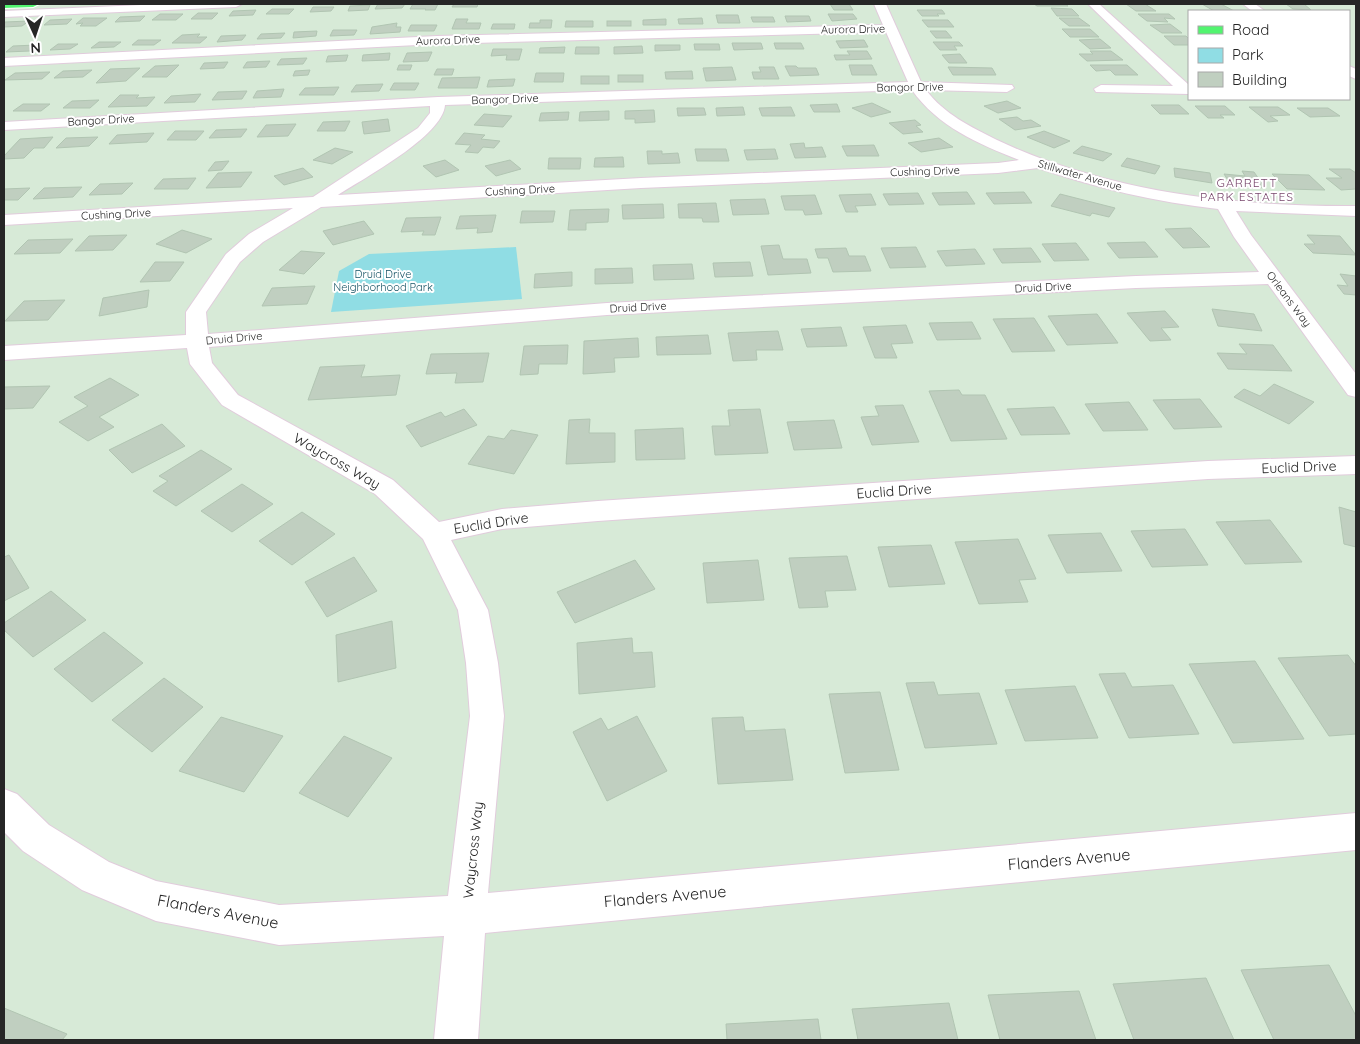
<svg xmlns="http://www.w3.org/2000/svg" width="1360" height="1044" viewBox="0 0 1360 1044" font-family="Quicksand,sans-serif">
<style>
.green{fill:#90dde4}
.building{fill:#c0cfc0;stroke:#b1c5b2}
.lines{fill:none;stroke-linecap:round;stroke-linejoin:round}
.minor-casing{stroke:#e1ccdc;stroke-width:2}
.major-casing{stroke:#fff;stroke-width:2}
.minor{fill:#fff;fill-rule:evenodd}
.major{fill:#52f46f;fill-rule:evenodd}
.labels{text-anchor:middle;stroke-width:4;stroke-linejoin:round;paint-order:stroke}
.far-street-label{font-size:11px;fill:#262626;stroke:#fff}
.far-park-label{font-size:11px;fill:#165364;stroke:#fff}
.far-neighbourhood-label{font-size:12px;letter-spacing:1px;fill:#78466c;stroke:#fff}
.street-label{font-size:14px;fill:#262626;stroke:#fff}
.near-street-label{font-size:16px;fill:#262626;stroke:#fff}
</style>
<rect width="100%" height="100%" fill="#d7ead7"/>
<!-- green -->
<path class="green" d="M516,247L522,299L331,312L339,271L369,254Z"/>
<!-- building -->
<g class="building">
<path d="M378,4H405L402,8L375,9Z"/>
<path d="M413,4H438L435,10H425L426,9H410Z"/>
<path d="M454,4H478L477,7H452Z"/>
<path d="M830,4H849L853,10H834Z"/>
<path d="M1034,4H1065L1068,6H1037Z"/>
<path d="M1126,4H1145L1156,11H1136Z"/>
<path d="M1202,4H1221L1234,11H1214Z"/>
<path d="M1286,4H1304L1311,10L1293,9Z"/>
<path d="M370,5L368,10L348,11L350,6Z"/>
<path d="M313,7H334L331,11L310,12Z"/>
<path d="M1051,8L1072,9L1079,16H1057Z"/>
<path d="M272,9H294L289,14H266Z"/>
<path d="M256,10L253,15L229,16L233,11Z"/>
<path d="M917,10H942L945,14H937L939,16H922Z"/>
<path d="M198,13H218L212,19H191Z"/>
<path d="M160,14H183L176,20H152Z"/>
<path d="M828,14H853L857,19L832,21Z"/>
<path d="M1138,14H1169L1175,19L1164,18L1168,22L1147,21Z"/>
<path d="M716,15H738L740,23H718Z"/>
<path d="M145,16L140,21L115,22L120,17Z"/>
<path d="M785,16H809L811,21L787,22Z"/>
<path d="M751,17H773L775,22H753Z"/>
<path d="M83,18H107L96,26H80L83,23L76,24Z"/>
<path d="M702,18L703,24H679L678,19Z"/>
<path d="M1059,18H1079L1090,26H1069Z"/>
<path d="M72,19L67,24L44,25L50,20Z"/>
<path d="M456,19H468L466,23H481L479,29H452Z"/>
<path d="M666,19V25H643V20Z"/>
<path d="M540,20H552L551,28H529L530,23H540Z"/>
<path d="M922,20H948L954,27H928Z"/>
<path d="M29,21L22,26L4,27L5,22Z"/>
<path d="M566,21H593V27H565Z"/>
<rect x="607" y="21" width="24" height="5"/>
<path d="M397,23L396,27H401L400,32L370,34L372,27Z"/>
<path d="M493,24H515L514,29H491Z"/>
<path d="M1170,24L1182,33H1162L1150,25Z"/>
<path d="M411,25H437L434,31H408Z"/>
<path d="M1062,29H1090L1099,37H1070Z"/>
<path d="M333,30H357L354,35L330,36Z"/>
<path d="M317,31L316,36L293,38L294,32Z"/>
<path d="M930,31H946L952,38H936Z"/>
<path d="M285,33L281,38L257,39L261,34Z"/>
<path d="M200,34L197,37H207L200,43H172L182,35Z"/>
<path d="M246,35L242,40L217,42L221,36Z"/>
<path d="M1164,36H1186L1189,39V45H1174Z"/>
<path d="M1100,39L1111,48L1090,49L1079,40Z"/>
<path d="M138,40H161L154,45H132Z"/>
<path d="M864,40L868,47L840,48L836,41Z"/>
<path d="M99,42H121L114,47L91,48Z"/>
<path d="M933,42H959L963,46H954L957,50H940Z"/>
<path d="M732,43H761L763,49L734,50Z"/>
<path d="M774,43H801L804,49H776Z"/>
<path d="M58,44H78L70,49L50,50Z"/>
<path d="M694,44H719L720,50H695Z"/>
<path d="M36,45L30,51L6,52L13,46Z"/>
<path d="M655,45H680V50L655,51Z"/>
<path d="M642,46L643,53L614,54V47Z"/>
<path d="M565,47L564,53H539L540,48Z"/>
<path d="M576,47H599V54H575Z"/>
<path d="M493,49H522L519,60H506L507,55L491,56Z"/>
<path d="M847,51H867L872,59L836,60L834,55H850Z"/>
<path d="M1090,51H1111L1123,60L1087,61L1079,54H1093Z"/>
<path d="M432,52L428,61L403,62L407,53Z"/>
<path d="M390,53L389,60L362,61L363,55Z"/>
<path d="M960,54L967,63H949L942,55Z"/>
<path d="M348,55L346,61L326,62L328,56Z"/>
<path d="M307,58L303,64L277,65L281,59Z"/>
<path d="M270,61L266,67L243,68L247,62Z"/>
<path d="M228,62L224,68L200,69L204,63Z"/>
<path d="M179,65L167,77H142L155,66Z"/>
<path d="M399,65H412L410,70H397Z"/>
<path d="M849,65H872L877,75H852Z"/>
<path d="M1090,65H1127L1138,75H1115L1110,70L1096,71Z"/>
<path d="M785,66H796L798,68H816L819,75L790,76Z"/>
<path d="M732,67L736,80L706,81L703,68Z"/>
<path d="M759,67H774L779,79H754L752,72H761Z"/>
<path d="M948,67L992,68L996,75H953Z"/>
<path d="M140,68L126,81L96,83L110,69Z"/>
<path d="M437,69H454L452,75H434Z"/>
<path d="M92,70L83,77L54,78L63,71Z"/>
<path d="M310,70L308,75L293,76L295,71Z"/>
<path d="M692,71L693,79H666L665,72Z"/>
<path d="M50,72L42,79L5,80L15,73Z"/>
<path d="M536,73H564L563,82H534Z"/>
<rect x="618" y="75" width="25" height="7"/>
<rect x="581" y="76" width="28" height="8"/>
<path d="M480,77L477,88H438L442,78Z"/>
<path d="M515,79L513,86L487,87L489,80Z"/>
<path d="M394,83H419L415,90H390Z"/>
<path d="M383,84L379,91L351,92L356,85Z"/>
<path d="M339,87L334,95H299L305,88Z"/>
<path d="M284,89L281,97L253,98L257,91Z"/>
<path d="M247,91L242,99L212,100L218,92Z"/>
<path d="M201,94L195,102L164,103L171,96Z"/>
<path d="M120,95H139L136,98L155,97L147,106L108,107Z"/>
<path d="M99,100L90,108H63L72,101Z"/>
<path d="M1007,101L1021,108L998,113L984,106Z"/>
<path d="M872,103L891,112L871,117L852,108Z"/>
<path d="M23,104H50L41,111H13Z"/>
<path d="M837,104L840,112H814L810,105Z"/>
<path d="M1151,105H1179L1189,114H1160Z"/>
<path d="M1195,106H1225L1235,115H1220L1224,118H1208Z"/>
<path d="M743,107L745,115L717,116L716,108Z"/>
<path d="M791,107L795,116H762L759,108Z"/>
<path d="M1249,107H1278L1290,115L1270,116L1278,121L1268,122Z"/>
<path d="M677,108H704L706,115L678,116Z"/>
<path d="M1297,108H1328L1340,116L1310,117Z"/>
<path d="M654,110L655,122L635,123V119H625V111Z"/>
<path d="M609,111V120L579,121L580,112Z"/>
<path d="M569,112L568,120L539,121L541,113Z"/>
<path d="M484,114L512,116L503,127L474,125Z"/>
<path d="M1017,117L1023,121L1031,120L1041,126L1015,130L999,119Z"/>
<path d="M388,119L390,131L364,134L362,122Z"/>
<path d="M915,120L921,125L916,126L923,132L903,134L889,123Z"/>
<path d="M350,121L345,131H317L323,122Z"/>
<path d="M296,124L288,136L257,137L266,125Z"/>
<path d="M247,129L241,137L209,138L216,130Z"/>
<path d="M175,131H204L196,140H167Z"/>
<path d="M1044,131L1070,141L1054,148L1027,137Z"/>
<path d="M154,133L147,142L109,144L117,135Z"/>
<path d="M464,133L485,135L481,139L500,141L494,148L483,147L478,153L465,152L471,145L455,144Z"/>
<path d="M53,137L44,148H34L24,158L4,159V156L20,139Z"/>
<path d="M98,137L89,146L56,148L66,138Z"/>
<path d="M939,138L953,147L921,152L908,143Z"/>
<path d="M804,143L805,148L822,147L826,157L795,158L790,144Z"/>
<path d="M874,145L879,156H847L842,146Z"/>
<path d="M1082,146L1112,154L1103,161L1073,153Z"/>
<path d="M335,148L353,152L332,164L313,160Z"/>
<path d="M695,149H726L729,161H697Z"/>
<path d="M775,149L778,159L747,160L744,150Z"/>
<path d="M647,151H662V154L678,153L680,163L648,164Z"/>
<path d="M623,157L624,167H594L595,158Z"/>
<path d="M549,158H581L580,169H548Z"/>
<path d="M1127,158L1160,166L1155,174L1121,166Z"/>
<path d="M445,160L459,170L436,177L423,166Z"/>
<path d="M510,160L521,169L496,176L485,166Z"/>
<path d="M229,161L222,170L208,171L215,162Z"/>
<path d="M303,168L313,177L284,185L274,176Z"/>
<path d="M1174,168L1210,173L1212,183L1175,177Z"/>
<path d="M1329,169H1350L1356,173V189L1341,190L1326,178H1342Z"/>
<path d="M1242,171L1254,172L1265,188L1231,185L1224,174L1245,176Z"/>
<path d="M252,172L241,187L206,188L218,173Z"/>
<path d="M1272,174L1309,175L1325,190L1287,189Z"/>
<path d="M196,178L188,189H154L163,179Z"/>
<path d="M133,183L122,194L89,195L100,184Z"/>
<path d="M82,187L73,197L33,199L44,188Z"/>
<path d="M30,188L18,200H4V189Z"/>
<path d="M967,192L975,204L939,205L932,193Z"/>
<path d="M1024,192L1032,203L994,204L986,193Z"/>
<path d="M918,193L924,204L889,205L883,194Z"/>
<path d="M871,194L876,205L855,206L858,212H846L839,195Z"/>
<path d="M1060,194L1115,208L1109,217L1092,213L1090,216L1051,206Z"/>
<path d="M815,195L822,214L805,215L803,210H785L781,196Z"/>
<path d="M765,199L769,214L733,215L730,200Z"/>
<path d="M716,203L719,222H703L702,218H679L678,204Z"/>
<path d="M663,204L664,218L623,219L622,205Z"/>
<path d="M609,209L608,222L586,223V230H568L570,210Z"/>
<path d="M522,211H555L553,222L520,223Z"/>
<path d="M496,215L492,232L477,233L478,228L456,229L460,216Z"/>
<path d="M441,217L435,235H422L424,231L401,232L406,218Z"/>
<path d="M364,221L374,234L333,245L323,231Z"/>
<path d="M1191,228L1210,247L1183,248L1165,229Z"/>
<path d="M182,230L212,239L186,253L156,244Z"/>
<path d="M127,235L113,250L75,251L89,236Z"/>
<path d="M1307,235L1340,236L1356,255L1313,253L1304,244H1315Z"/>
<path d="M73,239L60,253L14,254L28,240Z"/>
<path d="M1145,242L1158,257L1119,258L1107,243Z"/>
<path d="M1076,243L1089,260L1054,261L1042,244Z"/>
<path d="M779,245L783,259H807L811,273L768,275L761,246Z"/>
<path d="M916,247L926,267L890,268L881,248Z"/>
<path d="M846,248L849,256H865L871,271L833,272L828,258H818L815,249Z"/>
<path d="M1031,248L1041,262L1002,263L993,249Z"/>
<path d="M975,249L985,264L946,266L937,251Z"/>
<path d="M301,251L325,253L304,274L279,270Z"/>
<path d="M155,262H184L170,281L140,282Z"/>
<path d="M750,262L753,276L715,277L713,263Z"/>
<path d="M692,264L694,279L654,280L653,265Z"/>
<path d="M632,268L633,283L595,284V269Z"/>
<path d="M572,272V286L534,288L535,274Z"/>
<path d="M1340,274L1356,276V295L1344,294L1337,285L1348,286Z"/>
<path d="M315,286L307,304L262,306L272,288Z"/>
<path d="M149,290L147,307L99,316L103,298Z"/>
<path d="M65,300L48,320L5,321L24,301Z"/>
<path d="M1212,309L1254,314L1262,331L1218,326Z"/>
<path d="M1165,311L1179,327L1161,328L1171,340L1150,341L1127,313Z"/>
<path d="M1097,314L1118,343L1067,345L1048,316Z"/>
<path d="M1034,318L1055,351L1012,352L993,319Z"/>
<path d="M972,322L981,339L937,340L929,323Z"/>
<path d="M906,325L913,343L891,344L897,358H875L863,327Z"/>
<path d="M841,327L847,346L807,347L801,329Z"/>
<path d="M778,331L783,350H756L757,360L733,361L728,333Z"/>
<path d="M708,335L711,354L657,355L656,337Z"/>
<path d="M638,338L639,357L614,358L615,372L583,374L584,341Z"/>
<path d="M1239,344L1273,345L1292,371L1228,369L1217,353L1247,354Z"/>
<path d="M568,345L567,364H539L538,374L520,375L524,346Z"/>
<path d="M489,353L483,382L455,383L457,373L426,374L431,354Z"/>
<path d="M365,365L361,377L400,375L396,395L308,400L320,367Z"/>
<path d="M110,378L139,395L99,417L114,427L88,441L59,422L88,406L74,397Z"/>
<path d="M1274,384L1314,402L1289,424L1234,397L1244,389L1260,396Z"/>
<path d="M50,386L33,408L4,409V387Z"/>
<path d="M959,390L962,395H985L1007,439L951,441L929,391Z"/>
<path d="M1200,399L1222,427L1174,429L1153,400Z"/>
<path d="M1129,402L1148,430L1103,431L1085,404Z"/>
<path d="M903,405L919,442L872,445L861,417L879,416L875,406Z"/>
<path d="M1054,407L1070,434L1021,435L1007,409Z"/>
<path d="M464,409L477,425L421,447L406,426L441,412L445,417Z"/>
<path d="M760,409L768,453L715,455L712,426H730L728,410Z"/>
<path d="M590,419L589,433H615V462L566,464L569,420Z"/>
<path d="M834,420L842,448L794,450L787,422Z"/>
<path d="M162,424L185,446L132,473L109,450Z"/>
<path d="M683,428L685,459L636,460L635,430Z"/>
<path d="M511,430L538,435L514,474L468,464L488,436L504,439Z"/>
<path d="M201,450L232,469L176,506L153,491L168,481L159,476Z"/>
<path d="M242,484L273,504L232,532L201,511Z"/>
<path d="M1339,507L1356,512V547L1344,544Z"/>
<path d="M302,512L335,534L292,565L259,541Z"/>
<path d="M1270,520L1302,562L1245,564L1216,522Z"/>
<path d="M1185,529L1208,565L1152,567L1131,531Z"/>
<path d="M1101,533L1122,571L1067,573L1048,535Z"/>
<path d="M1018,539L1036,579L1019,580L1028,602L979,604L955,542Z"/>
<path d="M931,545L945,584L889,587L878,547Z"/>
<path d="M9,555L29,588L4,601V557Z"/>
<path d="M847,556L856,590L825,591L828,607L799,608L789,558Z"/>
<path d="M354,557L377,591L327,617L305,582Z"/>
<path d="M635,560L655,589L575,623L557,592Z"/>
<path d="M758,560L764,600L707,603L703,563Z"/>
<path d="M51,591L86,620L33,657L4,630V623Z"/>
<path d="M392,621L396,668L338,682L336,635Z"/>
<path d="M104,632L143,663L92,702L54,669Z"/>
<path d="M632,638L633,653L652,652L655,687L579,694L577,643Z"/>
<path d="M1348,655L1356,666V734L1329,736L1278,658Z"/>
<path d="M1255,661L1304,739L1233,743L1189,664Z"/>
<path d="M1125,673L1132,687L1173,685L1199,734L1129,738L1099,674Z"/>
<path d="M164,678L203,707L152,752L112,720Z"/>
<path d="M934,682L938,695L979,693L997,744L925,748L906,683Z"/>
<path d="M1075,686L1098,738L1025,741L1005,690Z"/>
<path d="M880,692L899,770L845,773L829,694Z"/>
<path d="M637,716L667,771L607,801L573,732L601,718L608,730Z"/>
<path d="M221,717L283,736L244,792L179,771Z"/>
<path d="M743,717L745,731L785,729L793,780L718,784L712,718Z"/>
<path d="M344,736L392,758L348,817L299,793Z"/>
<path d="M1329,965L1356,1016V1040H1274L1241,970Z"/>
<path d="M1206,978L1234,1040H1134L1113,984Z"/>
<path d="M1079,991L1096,1040H1000L988,995Z"/>
<path d="M949,1003L958,1040H858L852,1009Z"/>
<path d="M4,1008L67,1034L62,1040H4Z"/>
<path d="M818,1019L821,1040H727L726,1024Z"/>
</g>
<g class="lines">
<defs>
<g id="minor">
<path d="M164,4H242L236,7L4,17V11Z"/>
<path d="M874,4H886L921,82L1012,85L1014,88L1007,92L926,90C944,114 971,127 997,140C1107,192 1236,207 1356,206V216L1236,211L1251,235L1356,374V397L1348,395L1268,284L1136,288L607,315L209,347L212,363L238,395L393,480L439,522L502,509L598,501L1208,461L1356,456V474L1208,479L598,521L502,529L451,540L488,610L498,663L504,716L488,893L1356,813V850L485,933L478,1040H434L444,936L279,945L156,921L82,890L23,851L4,832V789L17,794L49,825L109,862L156,881L279,905L448,896L470,716L466,663L458,610L423,539L375,494L222,405L190,364L187,348L4,360V346L186,335V312L226,254L249,234L293,208L4,225V215L313,197L418,128L430,113V106L4,130V122L438,97L908,82L886,32L437,44L4,66V58L437,36L883,25ZM912,90C938,127 979,144 1019,160L998,163L641,178L338,195C364,178 443,136 445,105ZM1038,168C1096,188 1156,202 1218,209L1234,237L1259,272L1136,276L607,303L208,334L206,312L240,262L263,242L321,207L641,188L998,173Z"/>
<path d="M1088,4H1099L1189,85V94L1096,92L1094,89L1101,85L1173,86Z"/>
<path d="M1243,4H1255L1265,11H1252Z"/>
<path d="M1349,66L1356,69V79L1349,76Z"/>
</g>
<path id="major" d="M4,4H39L33,7L4,8Z"/>
</defs>
<!-- minor casing -->
<use href="#minor" class="minor-casing"/>
<!-- major casing -->
<use href="#major" class="major-casing"/>
<!-- minor -->
<use href="#minor" class="minor"/>
<!-- major -->
<use href="#major" class="major"/>
</g>
<g class="labels">
<!-- far-street labels -->
<g class="far-street-label">
<text transform="translate(853 29) rotate(-1)" y="4">Aurora Drive</text>
<text transform="translate(448 40) rotate(-2)" y="4">Aurora Drive</text>
<text transform="translate(910 87) rotate(-1)" y="4">Bangor Drive</text>
<text transform="translate(505 99) rotate(-2)" y="4">Bangor Drive</text>
<text transform="translate(101 120) rotate(-3)" y="4">Bangor Drive</text>
<text transform="translate(925 171) rotate(-2)" y="4">Cushing Drive</text>
<text transform="translate(1080 175) rotate(16)" y="4">Stillwater Avenue</text>
<text transform="translate(520 190) rotate(-3)" y="4">Cushing Drive</text>
<text transform="translate(116 214) rotate(-3)" y="4">Cushing Drive</text>
<text transform="translate(1043 287) rotate(-3)" y="4">Druid Drive</text>
<text transform="translate(1289 299) rotate(53)" y="4">Orleans Way</text>
<text transform="translate(638 307) rotate(-3)" y="4">Druid Drive</text>
<text transform="translate(234 338) rotate(-5)" y="4">Druid Drive</text>
</g>
<!-- far-park labels -->
<g class="far-park-label">
<text x="383" y="278">Druid Drive<tspan x="383" dy="13">Neighborhood Park</tspan></text>
</g>
<!-- far-neighbourhood labels -->
<g class="far-neighbourhood-label">
<text x="1247" y="187">GARRETT<tspan x="1247" dy="14">PARK ESTATES</tspan></text>
</g>
<!-- street labels -->
<g class="street-label">
<text transform="translate(337 461) rotate(30)" y="5">Waycross Way</text>
<text transform="translate(1299 467) rotate(-2)" y="5">Euclid Drive</text>
<text transform="translate(894 491) rotate(-4)" y="5">Euclid Drive</text>
<text transform="translate(491 523) rotate(-9)" y="5">Euclid Drive</text>
<text transform="translate(473 850) rotate(-84)" y="5">Waycross Way</text>
</g>
<!-- near-street labels -->
<g class="near-street-label">
<text transform="translate(1069 859) rotate(-5)" y="6">Flanders Avenue</text>
<text transform="translate(665 896) rotate(-5)" y="6">Flanders Avenue</text>
<text transform="translate(218 911) rotate(11)" y="6">Flanders Avenue</text>
</g>
</g>
<!-- border -->
<rect width="1360" height="1044" fill="none" stroke="#262626" stroke-width="10"/>
<!-- legend -->
<rect x="1188" y="10" width="162" height="90" fill="#ffffff" stroke="#a8a8a8"/>
<rect x="1198" y="26" width="25" height="8" fill="#52f46f" stroke="#a8a8a8"/>
<text x="1232" y="35" font-size="15" fill="#262626">Road</text>
<rect x="1198" y="48" width="25" height="15" fill="#90dde4" stroke="#a8a8a8"/>
<text x="1232" y="60" font-size="15" fill="#262626">Park</text>
<rect x="1198" y="72" width="25" height="15" fill="#c0cfc0" stroke="#a8a8a8"/>
<text x="1232" y="85" font-size="15" fill="#262626">Building</text>
<!-- north arrow -->
<g transform="translate(35 35) rotate(177)" stroke="#ffffff" stroke-width="4" paint-order="stroke">
<path d="M0-4L9 19L0 12L-9 19Z" fill="#262626"/>
<text y="-8" font-size="14" font-weight="bold" text-anchor="middle" fill="#262626">N</text>
</g>
</svg>
